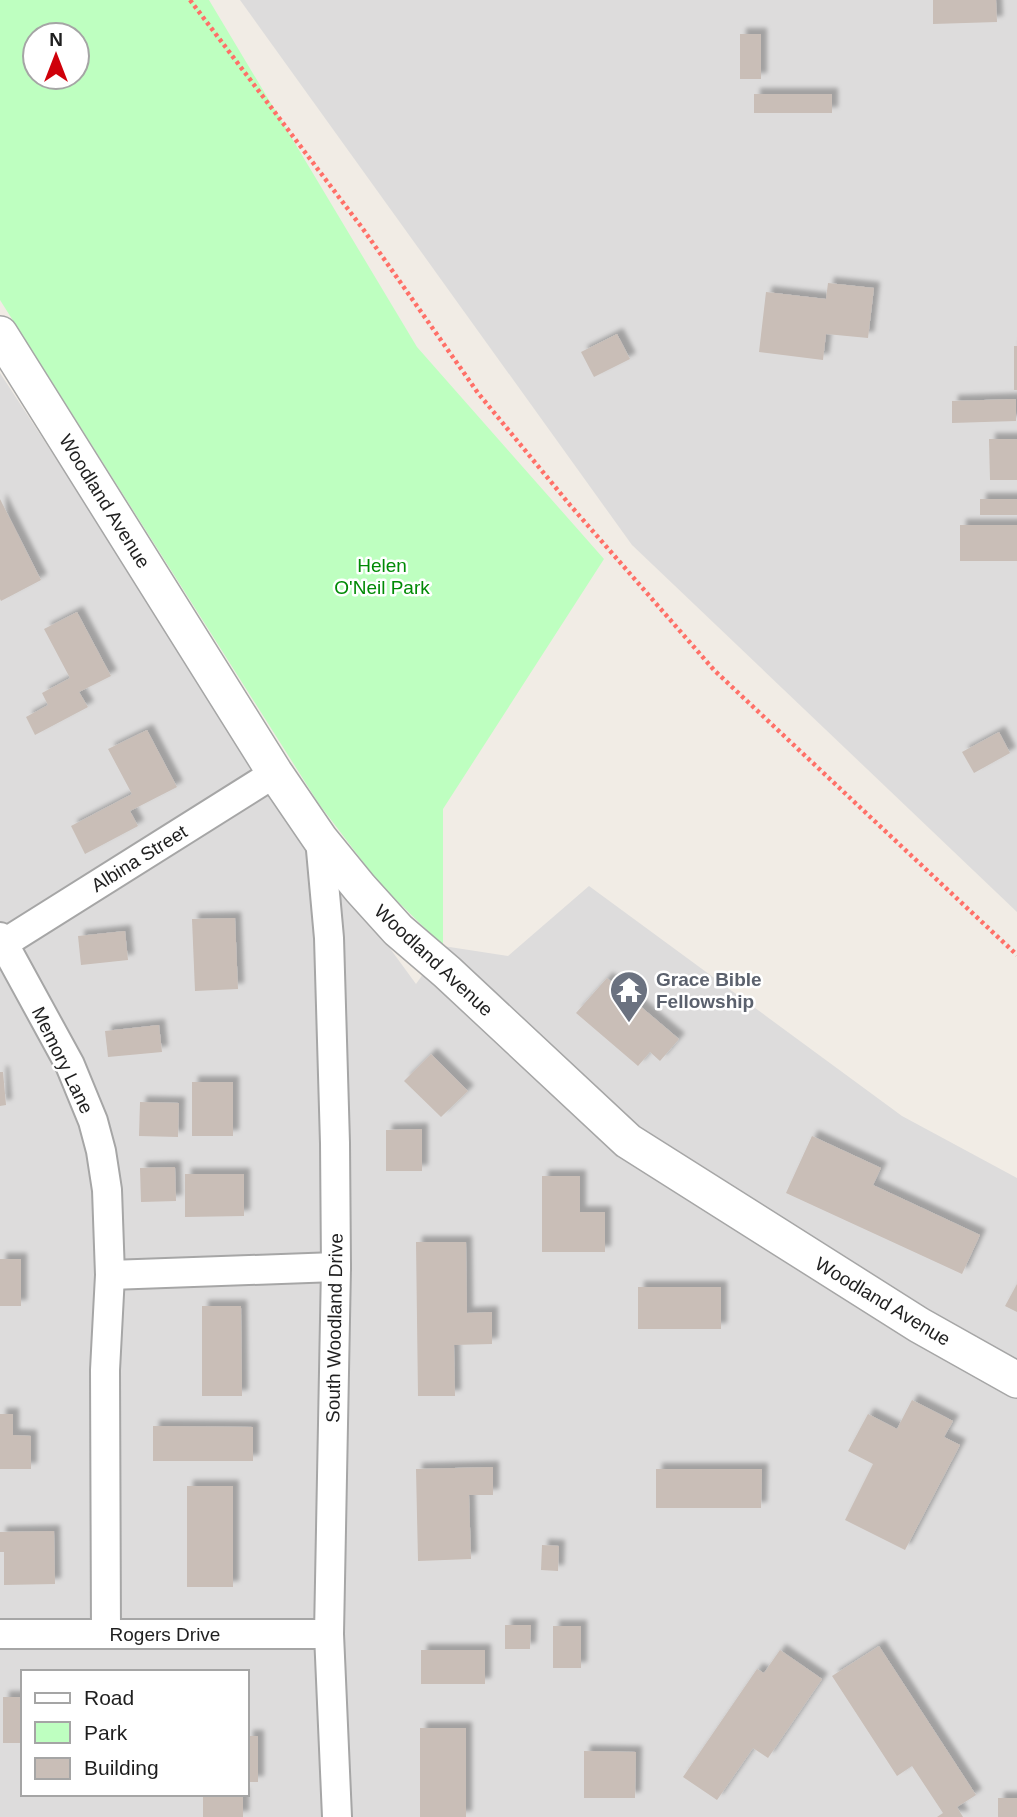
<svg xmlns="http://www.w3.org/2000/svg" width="1017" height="1817" viewBox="0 0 1017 1817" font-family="Arial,sans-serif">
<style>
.residential{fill:#dddcdc;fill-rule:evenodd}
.park{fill:#beffc0;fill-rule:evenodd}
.building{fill:#c9beb7;filter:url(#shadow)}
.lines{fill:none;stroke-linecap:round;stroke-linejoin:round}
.minor-casing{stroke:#a6a6a6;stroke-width:32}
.tertiary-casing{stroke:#a6a6a6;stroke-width:38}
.path{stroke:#ff7068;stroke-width:4.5;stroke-dasharray:3.5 3.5;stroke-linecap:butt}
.minor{stroke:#fff;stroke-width:28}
.tertiary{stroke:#fff;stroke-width:35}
.labels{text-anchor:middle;stroke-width:5;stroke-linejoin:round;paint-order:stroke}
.street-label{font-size:19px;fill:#1f1f1f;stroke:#fff}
.park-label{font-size:19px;fill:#008a05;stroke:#fff}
.worship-label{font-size:19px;font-weight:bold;fill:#5b616d;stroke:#fff;text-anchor:start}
</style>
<defs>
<filter id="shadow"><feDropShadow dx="6" dy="-6" stdDeviation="2" flood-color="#0004"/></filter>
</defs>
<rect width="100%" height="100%" fill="#f1ece5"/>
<!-- residential -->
<g class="residential">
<path d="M240,0H1017V912L632,545Z"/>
<path d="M0,373L259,769L416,984L443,946L508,956L589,886L902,1116L1017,1178V1817H0ZM23,1672H247V1794H23Z"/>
</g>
<!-- park -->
<path class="park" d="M0,0H209L417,347L604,559L443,809V946L379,883L319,804L0,300ZM35,35H77V77H35Z"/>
<!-- building -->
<g class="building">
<path d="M933,0H996L997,22L933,24Z"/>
<rect x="740" y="34" width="21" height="45"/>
<rect x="754" y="94" width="78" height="19"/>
<path d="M828,283L874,288L868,338L826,334L823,360L759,352L766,292L826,299Z"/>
<path d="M617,334L630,359L594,377L581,352Z"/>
<rect x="1014" y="346" width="3" height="44"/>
<path d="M1016,399V421L952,423V401Z"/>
<path d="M989,439H1017V480H990Z"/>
<path d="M0,499L41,580L1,601L0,599Z"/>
<rect x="980" y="499" width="37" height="16"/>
<rect x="960" y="525" width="57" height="36"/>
<path d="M77,612L111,676L79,692L88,707L35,735L26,717L48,705L42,693L70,678L44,629Z"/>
<path d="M147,730L177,787L130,811L138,826L85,854L71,826L132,794L108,749Z"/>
<path d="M999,732L1010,753L974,773L962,752Z"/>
<path d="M235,918L238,989L195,991L192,919Z"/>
<path d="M125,931L128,960L81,965L78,936Z"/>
<path d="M607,978L679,1039L660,1061L650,1052L638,1066L576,1013Z"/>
<path d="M159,1025L162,1052L108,1057L105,1031Z"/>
<path d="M431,1054L468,1091L441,1117L404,1081Z"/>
<path d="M0,1072H3L6,1105L0,1106Z"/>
<rect x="192" y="1082" width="41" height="54"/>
<path d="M140,1102L179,1103L178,1137L139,1136Z"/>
<path d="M422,1129V1171H386V1130Z"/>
<path d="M812,1136L881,1168L873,1185L980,1235L962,1274L786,1193Z"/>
<path d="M175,1167L176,1201L141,1202L140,1168Z"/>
<path d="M185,1174H244V1216L185,1217Z"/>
<path d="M542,1176H580V1212H605V1252H542Z"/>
<path d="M416,1242H466L467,1313L492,1312V1344L454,1345L455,1396H418Z"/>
<rect x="0" y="1259" width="21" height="47"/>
<path d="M1017,1284V1312L1005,1306Z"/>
<rect x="638" y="1287" width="83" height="42"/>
<path d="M202,1306H241L242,1396H202Z"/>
<path d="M912,1400L953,1421L944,1437L960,1445L905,1550L845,1520L873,1464L848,1451L868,1414L897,1429Z"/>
<path d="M0,1414H13V1435L31,1436V1469H0Z"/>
<path d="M153,1426L253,1427V1461H153Z"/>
<path d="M493,1467V1495H469L471,1559L418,1561L416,1469Z"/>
<path d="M656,1469H762L761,1508H656Z"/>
<rect x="187" y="1486" width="46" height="101"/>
<path d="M54,1531L55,1584L4,1585V1552H0V1532Z"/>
<path d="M542,1545L559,1546L558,1571L541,1570Z"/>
<path d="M505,1625H531L530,1649H505Z"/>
<rect x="553" y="1626" width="28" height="42"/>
<path d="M879,1646L976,1795L957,1807L963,1817H937L943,1813L912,1766L897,1776L832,1676Z"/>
<rect x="421" y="1650" width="64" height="34"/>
<path d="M780,1650L822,1679L768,1758L753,1748L717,1800L683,1777L757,1669L764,1673Z"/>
<rect x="3" y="1697" width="20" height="46"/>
<rect x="420" y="1728" width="46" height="89"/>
<rect x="247" y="1736" width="11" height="46"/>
<path d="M584,1751L636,1752L635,1798H584Z"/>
<rect x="203" y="1794" width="40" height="23"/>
<rect x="998" y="1798" width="19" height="19"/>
</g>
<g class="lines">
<defs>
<g id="minor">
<path d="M320,839L329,938L335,1143L336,1267L329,1634L337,1817"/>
<path d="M0,937L70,1065L93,1121L101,1151L107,1190L110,1275L105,1370L106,1634"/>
<path d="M3,944L275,773"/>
<path d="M110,1275L336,1267"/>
<path d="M0,1634H329"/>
</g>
<path id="tertiary" d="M0,334L275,773L320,839L360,888L398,930L447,972L628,1141L919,1325L1017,1380"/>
</defs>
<!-- minor casing -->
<use href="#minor" class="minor-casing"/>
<!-- tertiary casing -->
<use href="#tertiary" class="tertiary-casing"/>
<!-- path -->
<path class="path" d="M190,0L363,229L478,393L570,505L714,670L1017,955"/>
<!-- minor -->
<use href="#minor" class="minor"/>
<!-- tertiary -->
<use href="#tertiary" class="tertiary"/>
</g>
<!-- icons -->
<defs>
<symbol id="temple-pin" viewBox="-11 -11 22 30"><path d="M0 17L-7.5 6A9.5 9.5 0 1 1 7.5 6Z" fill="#6b7280" stroke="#fff"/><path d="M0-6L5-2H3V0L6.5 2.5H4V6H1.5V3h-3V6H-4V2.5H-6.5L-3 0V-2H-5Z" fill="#fff"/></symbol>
</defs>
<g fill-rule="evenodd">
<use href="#temple-pin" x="607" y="968" width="44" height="60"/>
</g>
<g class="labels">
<!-- street labels -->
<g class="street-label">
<text transform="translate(105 501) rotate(58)" y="7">Woodland Avenue</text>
<text transform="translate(139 858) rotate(-32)" y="7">Albina Street</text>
<text transform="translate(434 960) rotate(43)" y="7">Woodland Avenue</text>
<text transform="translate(63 1060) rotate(64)" y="7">Memory Lane</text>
<text transform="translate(883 1301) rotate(31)" y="7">Woodland Avenue</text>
<text transform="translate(334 1328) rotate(-89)" y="7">South Woodland Drive</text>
<text x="165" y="1641">Rogers Drive</text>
</g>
<!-- park labels -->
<g class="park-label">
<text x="382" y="572">Helen<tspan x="382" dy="22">O'Neil Park</tspan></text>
</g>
<!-- worship labels -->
<g class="worship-label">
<text x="656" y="986">Grace Bible<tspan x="656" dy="22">Fellowship</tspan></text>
</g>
</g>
<!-- legend -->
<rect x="21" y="1670" width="228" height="126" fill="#ffffff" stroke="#a5a5a5" stroke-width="2"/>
<rect x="35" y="1693" width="35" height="10" fill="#ffffff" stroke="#a5a5a5" stroke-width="2"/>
<text x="84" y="1705" font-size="21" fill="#1f1f1f">Road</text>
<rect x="35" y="1722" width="35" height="21" fill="#beffc0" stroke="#a5a5a5" stroke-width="2"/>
<text x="84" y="1740" font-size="21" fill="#1f1f1f">Park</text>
<rect x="35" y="1758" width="35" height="21" fill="#c9beb7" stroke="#a5a5a5" stroke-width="2"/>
<text x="84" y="1775" font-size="21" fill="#1f1f1f">Building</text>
<!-- north arrow -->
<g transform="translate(56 56)"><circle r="33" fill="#ffffff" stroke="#a5a5a5" stroke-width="2"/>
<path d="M0-5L12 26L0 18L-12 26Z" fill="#cf000a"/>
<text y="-10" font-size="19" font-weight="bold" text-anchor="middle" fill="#1f1f1f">N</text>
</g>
</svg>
